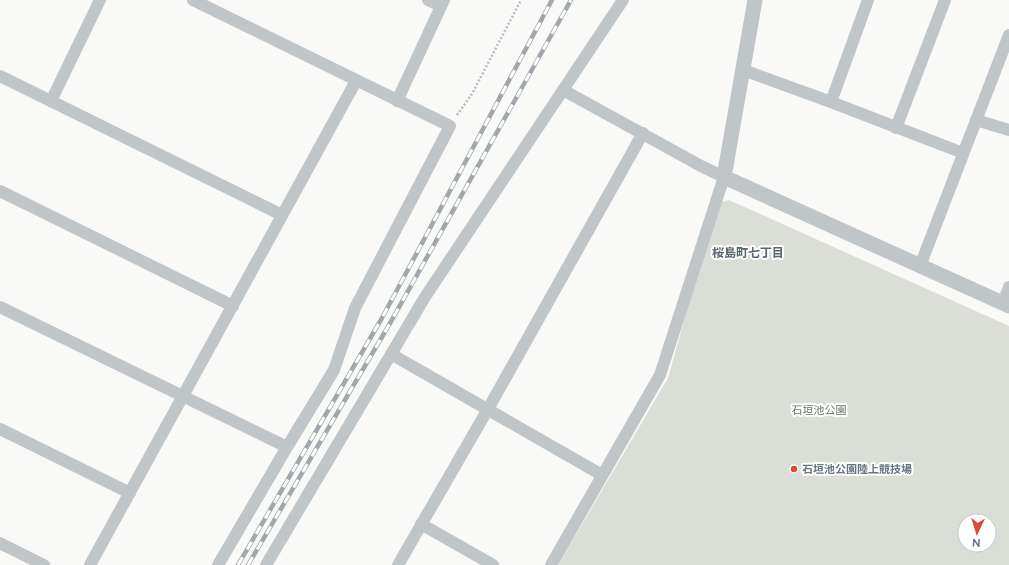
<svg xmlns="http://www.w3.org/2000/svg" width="1009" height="565" viewBox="0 0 1009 565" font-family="Raleway,'Noto Sans JP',sans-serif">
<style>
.green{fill:#daded6;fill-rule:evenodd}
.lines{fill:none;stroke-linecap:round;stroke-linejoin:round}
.path{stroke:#bbbec0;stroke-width:2.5;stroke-dasharray:2 2;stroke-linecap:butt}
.minor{stroke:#c0c5c8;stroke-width:12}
.tertiary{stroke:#c0c5c8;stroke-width:15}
.rail-casing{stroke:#a0a8ad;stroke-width:4.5}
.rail{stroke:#fff;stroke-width:3;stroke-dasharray:9;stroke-linecap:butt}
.poi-dot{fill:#db4c35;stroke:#fff;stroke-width:1.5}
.labels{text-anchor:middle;stroke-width:4;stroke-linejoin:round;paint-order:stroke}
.park-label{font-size:11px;fill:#6a7964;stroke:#fff}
.poi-label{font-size:11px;font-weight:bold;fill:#667780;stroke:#fff;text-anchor:start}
.neighbourhood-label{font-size:12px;font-weight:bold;fill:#57656c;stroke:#fff}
</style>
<rect width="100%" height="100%" fill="#f9f9f7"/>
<!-- green -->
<path class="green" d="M729,200L1009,326V565H558L668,378L717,203ZM965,521H989V545H965Z"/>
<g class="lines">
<!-- path -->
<path class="path" d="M457,115L472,94L521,0"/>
<!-- minor -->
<g class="minor">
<path d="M193,0L450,126L355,308L334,370L287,447L218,565"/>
<path d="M428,0L441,6"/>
<path d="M743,70L831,102L963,153"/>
<path d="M0,76L282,215"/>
<path d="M51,101L100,0"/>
<path d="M397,101L444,0"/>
<path d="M831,102L868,0"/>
<path d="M976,120L1009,130"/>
<path d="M896,128L945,0"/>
<path d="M0,191L233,306"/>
<path d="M920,266L1009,35"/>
<path d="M1003,303L1009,287"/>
<path d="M0,307L287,447"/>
<path d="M391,354L602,475"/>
<path d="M0,429L130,493"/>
<path d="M421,524L493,565"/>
<path d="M0,543L44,565"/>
<path d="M90,565L356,81"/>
<path d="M266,565L425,297L623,0"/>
<path d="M398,565L488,409L643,133"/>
<path d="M551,565L660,375L724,177L701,166L563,90"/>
</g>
<!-- tertiary -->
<path class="tertiary" d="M755,0L724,177L1009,306"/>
<defs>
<g id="rail">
<path d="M238,565L382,318L552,0"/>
<path d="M248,565L389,325L571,0"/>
</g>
</defs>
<!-- rail casing -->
<use href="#rail" class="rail-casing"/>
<!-- rail -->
<use href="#rail" class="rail"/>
</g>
<!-- markers -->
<circle class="poi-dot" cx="794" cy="469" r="4"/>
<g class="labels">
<!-- park labels -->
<g class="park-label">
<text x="819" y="414">石垣池公園</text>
</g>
<!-- poi labels -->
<g class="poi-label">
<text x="802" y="473">石垣池公園陸上競技場</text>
</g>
<!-- neighbourhood labels -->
<g class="neighbourhood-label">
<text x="748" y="257">桜島町七丁目</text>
</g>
</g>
<!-- north arrow -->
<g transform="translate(977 533) rotate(184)"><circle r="19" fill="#ffffff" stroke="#c2c9cc"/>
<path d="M0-3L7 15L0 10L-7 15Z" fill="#db4c35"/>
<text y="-6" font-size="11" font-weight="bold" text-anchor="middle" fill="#667780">N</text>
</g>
</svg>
